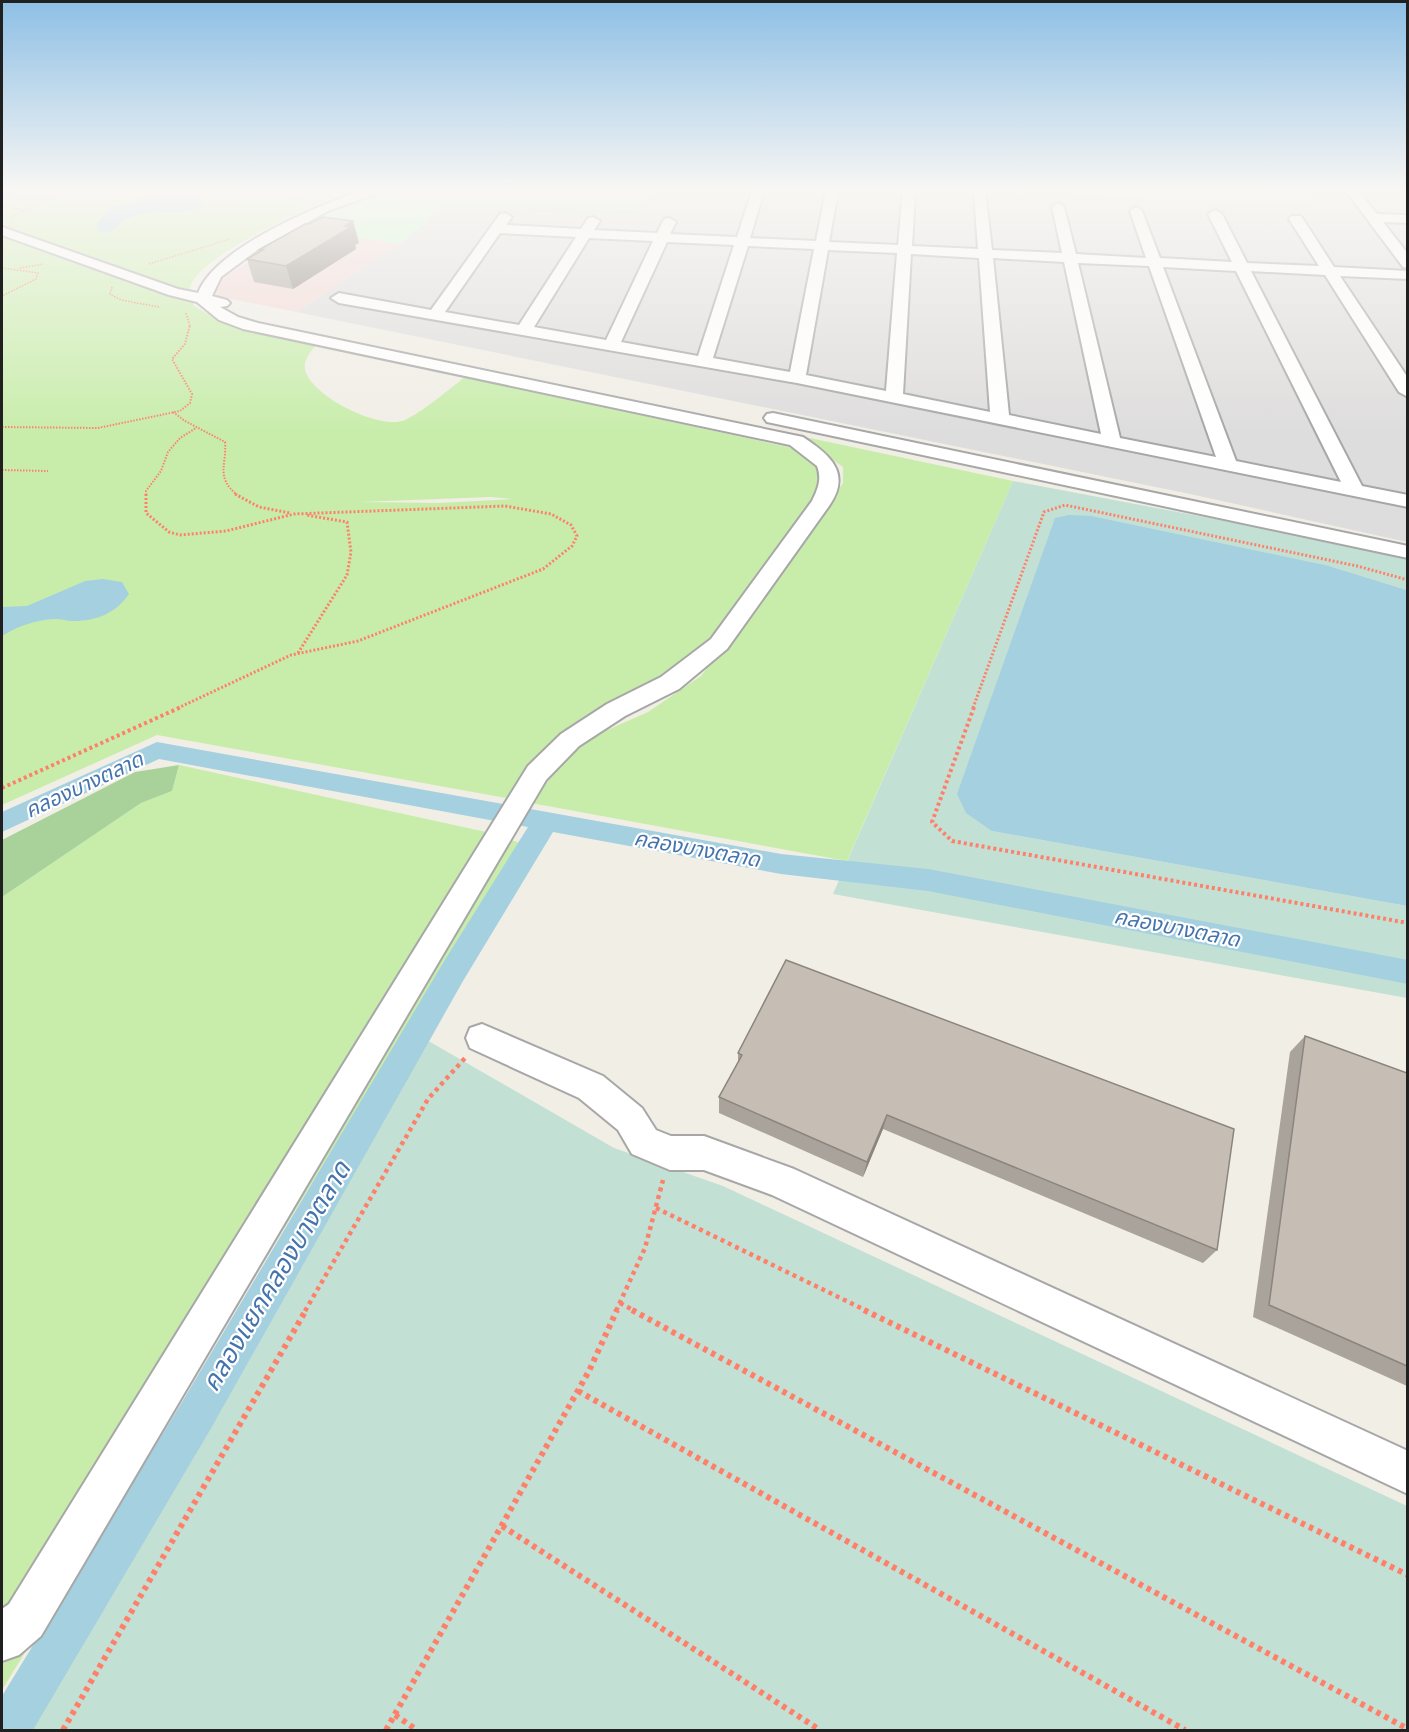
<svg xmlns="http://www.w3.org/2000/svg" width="1409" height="1732" viewBox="0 0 1409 1732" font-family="Karla,'Noto Sans Thai',sans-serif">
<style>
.residential{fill:#dedddd}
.commercial{fill:#f2d8d5}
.grass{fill:#c8edab;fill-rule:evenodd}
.forest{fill:#a8d29a}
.wetland{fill:#c3e0d4}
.park{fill:#c3fcca}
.water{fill:#a5d0e0}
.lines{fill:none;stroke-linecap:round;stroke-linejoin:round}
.canal{fill:#a5d0e0;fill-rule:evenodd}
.minor-casing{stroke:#a7a7a7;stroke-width:4}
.path-far5{stroke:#ff806a;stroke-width:1.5;stroke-dasharray:1.5 1.5;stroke-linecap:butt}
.path-far4{stroke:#ff806a;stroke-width:2;stroke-dasharray:1.5 1.5;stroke-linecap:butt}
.path-far3{stroke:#ff806a;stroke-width:3;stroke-dasharray:2 2;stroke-linecap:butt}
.path-far2{stroke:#ff806a;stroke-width:4;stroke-dasharray:3 3;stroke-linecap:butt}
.path-far1{stroke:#ff806a;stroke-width:4.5;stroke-dasharray:4 4;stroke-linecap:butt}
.path{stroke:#ff806a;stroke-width:6;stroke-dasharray:4.5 4.5;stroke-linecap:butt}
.minor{fill:#fff;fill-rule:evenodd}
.wall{fill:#aaa39c}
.shaded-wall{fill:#8b857f}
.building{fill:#c6beb5;stroke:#8b857f;stroke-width:1.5}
.labels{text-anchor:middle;stroke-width:4.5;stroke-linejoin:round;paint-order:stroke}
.water-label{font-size:21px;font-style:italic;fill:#4574ad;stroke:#fff}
.near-water-label{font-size:26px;font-style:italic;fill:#4574ad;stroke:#fff}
</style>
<rect width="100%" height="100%" fill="#f1eee6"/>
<!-- residential -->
<path class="residential" d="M652,191H1057L1148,198L1313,203L1305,191H1407V542L1195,495L296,312L400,244L441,209L640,216Z"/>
<!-- commercial -->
<path class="commercial" d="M301,227L400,244L296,312L217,296L215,287L220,280Z"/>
<!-- grass -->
<g class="grass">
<path d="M2,191H346C317,203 195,257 190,288C189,293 192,301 194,306L219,320L316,345C311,352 303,360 305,369C309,395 380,431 405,420C423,412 449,389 465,377L797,449L812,456L824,474L821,489L729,619L683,668L544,756L506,798L157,735L2,805ZM491,497L513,499L438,503L360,502Z"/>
<path d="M1057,191H1305L1314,203L1148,198Z"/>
<path d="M805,437L1013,481L847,861L531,803L578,743L648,712L701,676L813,528L843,483V467L817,449Z"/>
<path d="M179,765L486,832L520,843L2,1690V897L141,803L172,791Z"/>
</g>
<!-- forest -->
<path class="forest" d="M179,765L172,791L141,803L2,897V840L135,772Z"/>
<!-- wetland -->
<g class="wetland">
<path d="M379,191H652L640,216L441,209L367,195Z"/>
<path d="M1013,481L1358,546L1407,559V590L1329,566L992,831L1407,906V998L833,894Z"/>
<path d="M425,1039L614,1148L723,1186L1407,1506V1730H20L110,1583Z"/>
</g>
<!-- park -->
<path class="park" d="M367,195L441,209L400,244L301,227L326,213Z"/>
<!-- water -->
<g class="water">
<path d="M2,191H48L52,194C38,206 18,200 2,197Z"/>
<path d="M150,191H204L196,197L203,203V205C183,217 160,209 138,215C134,217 128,218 125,220C115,226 112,237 97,230V224L111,207L138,202Z"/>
<path d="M1069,515L1091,516L1329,566L1407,590V906L992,831L966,813L957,794L1055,518Z"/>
<path d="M103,579L122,582L129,594C116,613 97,621 73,621C67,621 61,619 55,619C35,620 18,626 2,636V607L27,606L85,581Z"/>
</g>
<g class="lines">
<!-- canal -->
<path class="canal" d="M157,742L781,854L928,869L1408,960V984L928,891L781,874L553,832L463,981L210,1430L33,1730H2V1696L182,1402L443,963L528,827L159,759L2,832V812Z"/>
<defs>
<g id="minor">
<path d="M361,191H378L376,194L330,210L260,248L221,277L212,296L227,300L230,303L227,306L220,307L238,317L258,323L803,437C830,455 852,473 829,506L727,649L679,689L625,716L579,746L546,780L41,1636L19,1655L2,1661V1609L9,1604L528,766L561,734L607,704L661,677L711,639L812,501C818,489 822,479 817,466L790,445L243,329L219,320L197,302L169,295L2,235V227L178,289L198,293C215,248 317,206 361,191Z"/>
<path d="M752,191H764L750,238L816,241L826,191H838L829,242L898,245L903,191H915L912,246L978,249L974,193L975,191H985L992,250L1062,253L1052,207L1058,203L1064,207L1076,254L1146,258L1130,211L1136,207L1142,211L1160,258L1232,262L1208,214L1215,210L1222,214L1247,263L1319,266L1289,219L1291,216H1301L1334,267L1408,271V279L1340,276L1408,378V397L1399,392L1325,275L1251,271L1362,486L1408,495V507L797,383L339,303L331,298L339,293L431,310L500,214L505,213L512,217L506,225L581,229L588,218L593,217L600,221L594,230L657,233L664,219L669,218L676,222L670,234L737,237ZM500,233L576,237L519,325L445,312ZM589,238L653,241L606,340L534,327ZM667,242L734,245L698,356L621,342ZM748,246L814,249L790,372L713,358ZM828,250L897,253L886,391L806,375ZM911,254L979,258L990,412L903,394ZM993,258L1064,262L1101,434L1009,415ZM1078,263L1149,266L1216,457L1120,438ZM1163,267L1236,271L1341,482L1236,461Z"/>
<path d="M1346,191H1358L1377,214L1408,215V223L1383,222L1408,254V268L1403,267Z"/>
<path d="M773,413L1408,546V558L767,422L764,418L767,414Z"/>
<path d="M482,1024L603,1076L642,1108L656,1130L671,1136H704L794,1169L1408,1451V1494L772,1195L704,1170H670L632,1154L618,1130L579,1098L470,1048L466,1038L470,1028Z"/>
</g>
</defs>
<!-- minor casing -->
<use href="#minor" class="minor-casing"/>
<!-- path-far5 -->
<g class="path-far5">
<path d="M302,191L295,197L303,201"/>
<path d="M2,206L21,210"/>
<path d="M10,218C27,207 46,202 62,191"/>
<path d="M149,264L230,239"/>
<path d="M2,268L38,273L36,279L2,296"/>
<path d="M20,268L43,264"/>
<path d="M112,287L110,294L121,300L159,307"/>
<path d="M186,313L190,326"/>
</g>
<!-- path-far4 -->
<g class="path-far4">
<path d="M173,412L185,421L225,442C227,466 215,476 237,495"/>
<path d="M2,427L98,428L180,411L190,403L192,394L172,359L185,344L190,325"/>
<path d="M2,470L48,471"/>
<path d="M146,495V491L161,471L168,452L180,438L196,428"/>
</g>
<!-- path-far3 -->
<g class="path-far3">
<path d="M146,494V513L169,532L180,535L226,531L294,514L505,506L551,514L571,525L577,536L572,546L543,569L358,641L291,655L178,708"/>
<path d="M235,494L259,507L290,513"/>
<path d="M298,653L347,575L351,552L347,522L306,515"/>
<path d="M973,708L1044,512L1065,505L1357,566L1408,580"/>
</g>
<!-- path-far2 -->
<g class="path-far2">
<path d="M974,707L932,822L952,841L1408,923"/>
<path d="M2,788L181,707"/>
</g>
<!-- path-far1 -->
<g class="path-far1">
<path d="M656,1208L867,1311"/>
<path d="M620,1303L635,1311"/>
<path d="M305,1311L428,1099L465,1058"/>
<path d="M616,1311L645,1248L663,1180"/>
</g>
<!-- path -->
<g class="path">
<path d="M632,1310L1408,1729"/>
<path d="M864,1310L1408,1575"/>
<path d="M578,1391L1185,1730"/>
<path d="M502,1526L820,1730"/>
<path d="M395,1715L417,1730"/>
<path d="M63,1730L306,1310"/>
<path d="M386,1730L589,1371L617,1310"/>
</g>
<!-- minor -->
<use href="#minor" class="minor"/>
</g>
<!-- wall -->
<g class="wall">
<path d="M353,221L359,243L355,245L356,249L293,289L254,282L247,259L260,252L259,250L309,224Z"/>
<path d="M1305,1036L1407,1073V1386L1253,1317L1290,1052Z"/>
<path d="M738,1053L1217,1250L1203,1263L883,1129L863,1177L719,1113V1097L738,1063Z"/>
</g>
<!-- shaded-wall -->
<g class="shaded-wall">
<path d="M353,221L359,243L355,245L356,249L293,289L286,266Z"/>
<path d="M887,1115L883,1129L863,1177L867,1162Z"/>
</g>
<!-- building -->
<g class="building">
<path d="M323,217L353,221L345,226L351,227L286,266L247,259L263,250H259L305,224H309Z"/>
<path d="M786,960L1234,1129L1217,1250L887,1115L867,1162L719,1097L742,1055L738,1053Z"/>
<path d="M1305,1036L1407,1073V1366L1269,1305Z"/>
</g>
<!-- sky -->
<linearGradient id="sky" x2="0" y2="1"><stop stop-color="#8dbfe5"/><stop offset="0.44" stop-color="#f9f7f4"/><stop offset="1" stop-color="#f9f7f4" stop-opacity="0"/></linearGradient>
<rect width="1409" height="433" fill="url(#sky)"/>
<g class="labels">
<!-- water labels -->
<g class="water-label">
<text transform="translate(84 785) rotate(-25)" y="7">คลองบางตลาด</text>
<text transform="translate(697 849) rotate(10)" y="7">คลองบางตลาด</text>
<text transform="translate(1177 928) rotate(11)" y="7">คลองบางตลาด</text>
</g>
<!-- near-water labels -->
<g class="near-water-label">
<text transform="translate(276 1276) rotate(-59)" y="9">คลองแยกคลองบางตลาด</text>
</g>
</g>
<!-- border -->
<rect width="1409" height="1732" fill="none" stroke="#202020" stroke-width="6"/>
</svg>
